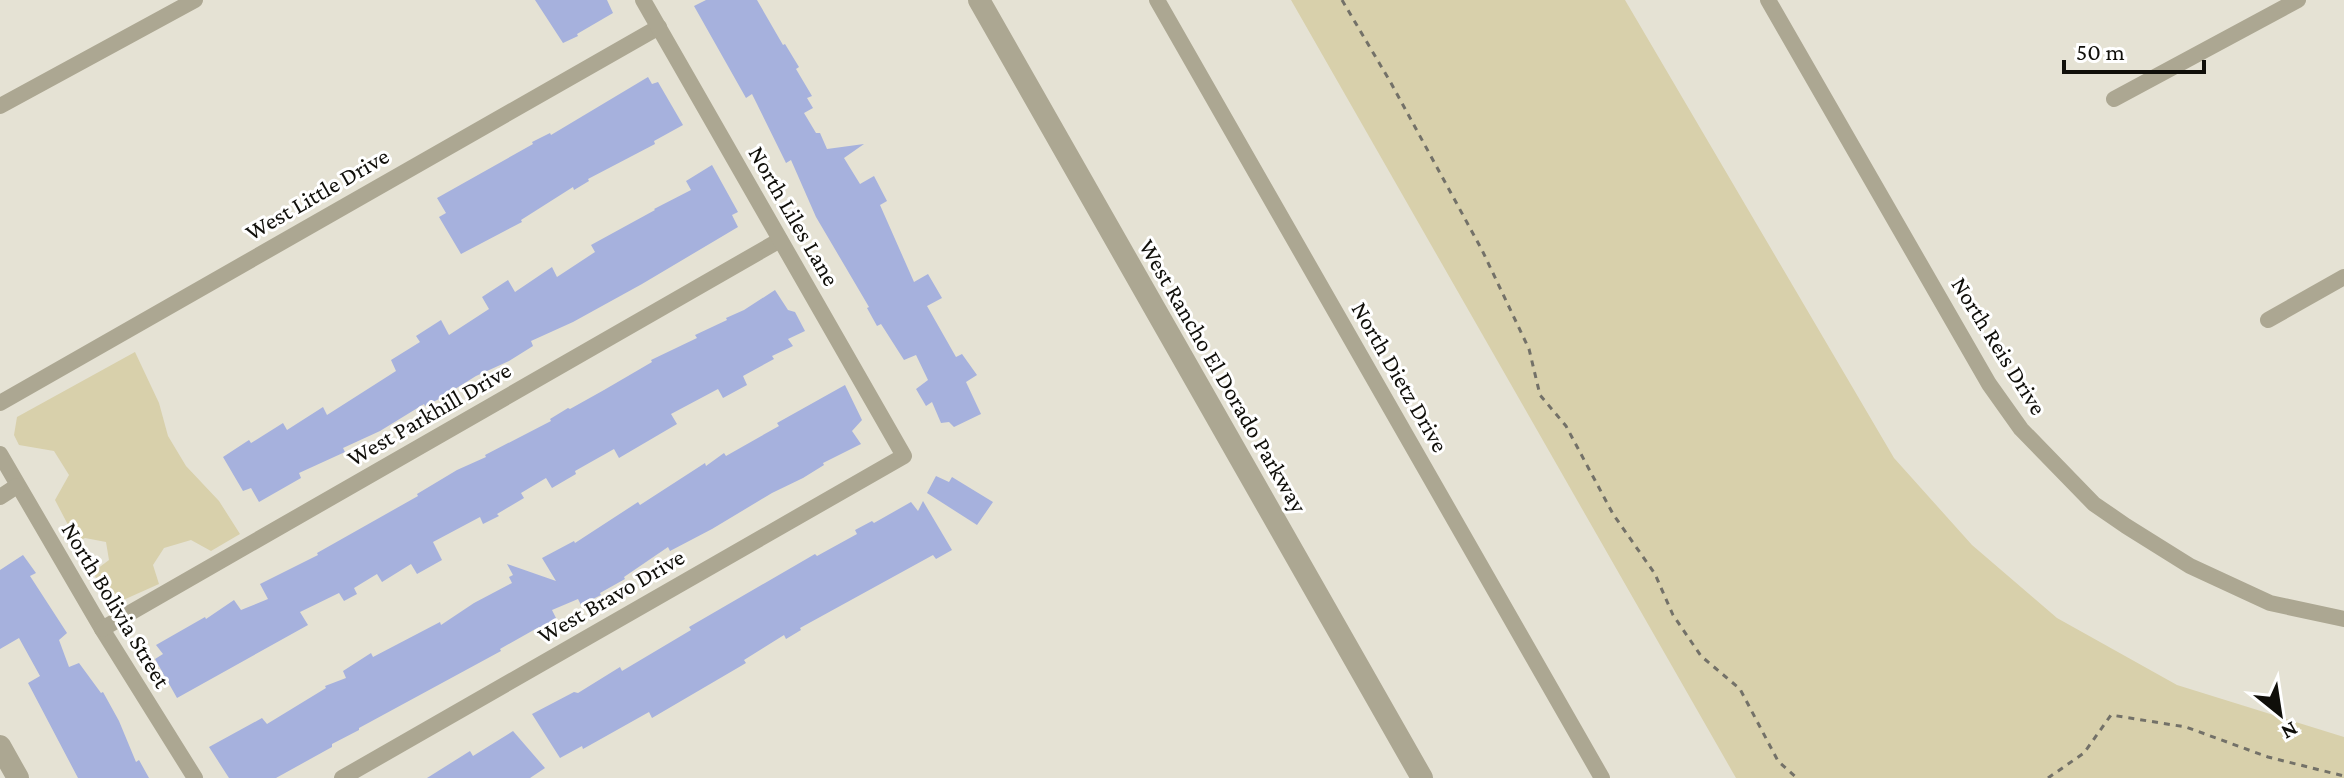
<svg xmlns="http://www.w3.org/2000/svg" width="2344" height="778" viewBox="0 0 2344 778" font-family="'Crimson Pro',serif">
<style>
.green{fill:#d8d0ab}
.building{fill:#a6b1dd}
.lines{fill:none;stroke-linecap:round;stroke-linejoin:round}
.path{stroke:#737168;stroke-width:3;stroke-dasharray:6 6;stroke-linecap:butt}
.minor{stroke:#aca792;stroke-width:16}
.tertiary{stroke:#aca792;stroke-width:22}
.labels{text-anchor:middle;stroke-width:6;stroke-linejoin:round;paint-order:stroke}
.street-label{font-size:24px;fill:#100f0a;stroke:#fff}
</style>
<rect width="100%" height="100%" fill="#e5e2d4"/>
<!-- green -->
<g class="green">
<path d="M1291,0H1625L1894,458L1972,545L2057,618L2177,685L2344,737V778H1736Z"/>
<path d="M135,352L159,403L168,436L186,466L219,501L240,534L211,551L191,540L164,548L153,565L159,584L121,601L105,596L93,572L109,560L106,542L85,538L77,542L55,500L69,475L54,451L19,445L14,435L17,417Z"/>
</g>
<!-- building -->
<g class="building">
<path d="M535,0H607L613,13L577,34L578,36L563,43Z"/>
<path d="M706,0H757L783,45L785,44L799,67L796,69L812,96L807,98L813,108L804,113L816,133H820L827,149L864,144L844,158L860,184L874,176L887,201L880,205L914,282L928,274L942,298L927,306L956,357L962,354L977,375L966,382L981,414L954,427L949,422L941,423L932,402L926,406L916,389L928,380L916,355L904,360L881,324L877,326L867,308L869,307L816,217L791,160L786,163L752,94L746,98L694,6Z"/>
<path d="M648,77L652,84L658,82L683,125L654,141L655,144L588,179L589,181L574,190L573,187L521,220L522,222L461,254L439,217L446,213L437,198L533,144L532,142L550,133L551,135Z"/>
<path d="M712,165L738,212L732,215L738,227L642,284L573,322L531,341L533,346L509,361L476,376L439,399L425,406L424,404L380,431L343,448L345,452L299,473L301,478L259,502L251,488L243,491L223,457L249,440L251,443L283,423L287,430L323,407L327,415L396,371L391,360L420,342L416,336L441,320L449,335L489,309L482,297L508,280L515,292L552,267L557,277L595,252L591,245L655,210L654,209L691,190L686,181Z"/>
<path d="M775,290L788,310L795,312L805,331L788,339L793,346L772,356L774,359L743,376L747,385L723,398L718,389L671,414L677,424L619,458L614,449L575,471L576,474L552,488L546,478L521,493L524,498L497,514L499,516L483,524L480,517L433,542L442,560L417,574L411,564L382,582L377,574L354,588L357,594L344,601L339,593L300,612L308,625L177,698L155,659L163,654L156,645L205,617L206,619L234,600L241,610L268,599L260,584L318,555L317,553L418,496L417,494L457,470L486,457L485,455L551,421L550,419L568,408L570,409L604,390L652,362L651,360L697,338L695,335L727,320L726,318L744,310Z"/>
<path d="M845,385L862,420L852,431L861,444L823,463L824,465L803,478L772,493L712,529L670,551L668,547L624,577L625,579L600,593L601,595L581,605L578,599L552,610L557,620L540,629L539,627L500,649L501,651L359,728V730L332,744V747L276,778H229L209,747L262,718L267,724L326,688L325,686L346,678L343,671L371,653L373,657L440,622L441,625L474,603L512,583L509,577L513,575L507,564L556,581L542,558L574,541L575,543L638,502L640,505L705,463L706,466L724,453L726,456L779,426L777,423Z"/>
<path d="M936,476L949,482L952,477L993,502L977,525L927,493Z"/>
<path d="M923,501L952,550L936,559L933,555L800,628L801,630L786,639L784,635L744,660L746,663L652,718L649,712L583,749L582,746L560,758L532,714L574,692L578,693L620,667L622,671L691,630L689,627L815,554L817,556L857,534L855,530L872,521L874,523L911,502L918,511Z"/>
<path d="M23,555L36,573L30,576L67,633L59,640L69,667L79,663L101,693L103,692L119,721L136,762L139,760L149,778H78L28,683L40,676L19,638L0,649V570Z"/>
<path d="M513,731L545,768L530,778H427L470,751L473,756Z"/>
</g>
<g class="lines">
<!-- path -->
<g class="path">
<path d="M1342,0L1391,83L1482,250L1529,349L1540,395L1566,426L1613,514L1655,574L1673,615L1701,656L1740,689L1778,761L1797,778"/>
<path d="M2048,778L2084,753L2111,715L2186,727L2268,757L2344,776"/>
</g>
<!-- minor -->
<g class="minor">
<path d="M1157,0L1602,778"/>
<path d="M1768,0L1989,384L2021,429L2094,504L2126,526L2190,566L2270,603L2344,619"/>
<path d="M2114,99L2298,0"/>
<path d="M0,106L195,0"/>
<path d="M2268,320L2344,277"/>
<path d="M0,403L659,27"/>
<path d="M0,454L102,629L195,778"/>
<path d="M0,497L17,486"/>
<path d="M102,629L780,240"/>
<path d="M342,778L904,456L643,0"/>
</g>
<!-- tertiary -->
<g class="tertiary">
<path d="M979,0L1422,778"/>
<path d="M0,746L18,778"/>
</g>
</g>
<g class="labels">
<!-- street labels -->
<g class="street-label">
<text transform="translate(317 194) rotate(-30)" y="8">West Little Drive</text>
<text transform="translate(794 216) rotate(60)" y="8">North Liles Lane</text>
<text transform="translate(1999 346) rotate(58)" y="8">North Reis Drive</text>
<text transform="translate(1223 376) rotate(60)" y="8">West Rancho El Dorado Parkway</text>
<text transform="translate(1400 377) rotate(60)" y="8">North Dietz Drive</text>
<text transform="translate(429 414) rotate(-30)" y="8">West Parkhill Drive</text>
<text transform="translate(611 596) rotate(-30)" y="8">West Bravo Drive</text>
<text transform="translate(116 605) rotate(59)" y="8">North Bolivia Street</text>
</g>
</g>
<!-- north arrow -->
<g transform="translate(2280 714) rotate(150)" stroke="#ffffff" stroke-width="6" paint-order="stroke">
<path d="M0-6L14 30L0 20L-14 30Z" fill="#100f0a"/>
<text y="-12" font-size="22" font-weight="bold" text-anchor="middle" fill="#100f0a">N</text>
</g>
<!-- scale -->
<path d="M2064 60v12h140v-12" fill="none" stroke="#100f0a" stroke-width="4"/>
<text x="2076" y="60" font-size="24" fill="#100f0a" stroke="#ffffff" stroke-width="6" paint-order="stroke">50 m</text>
</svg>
